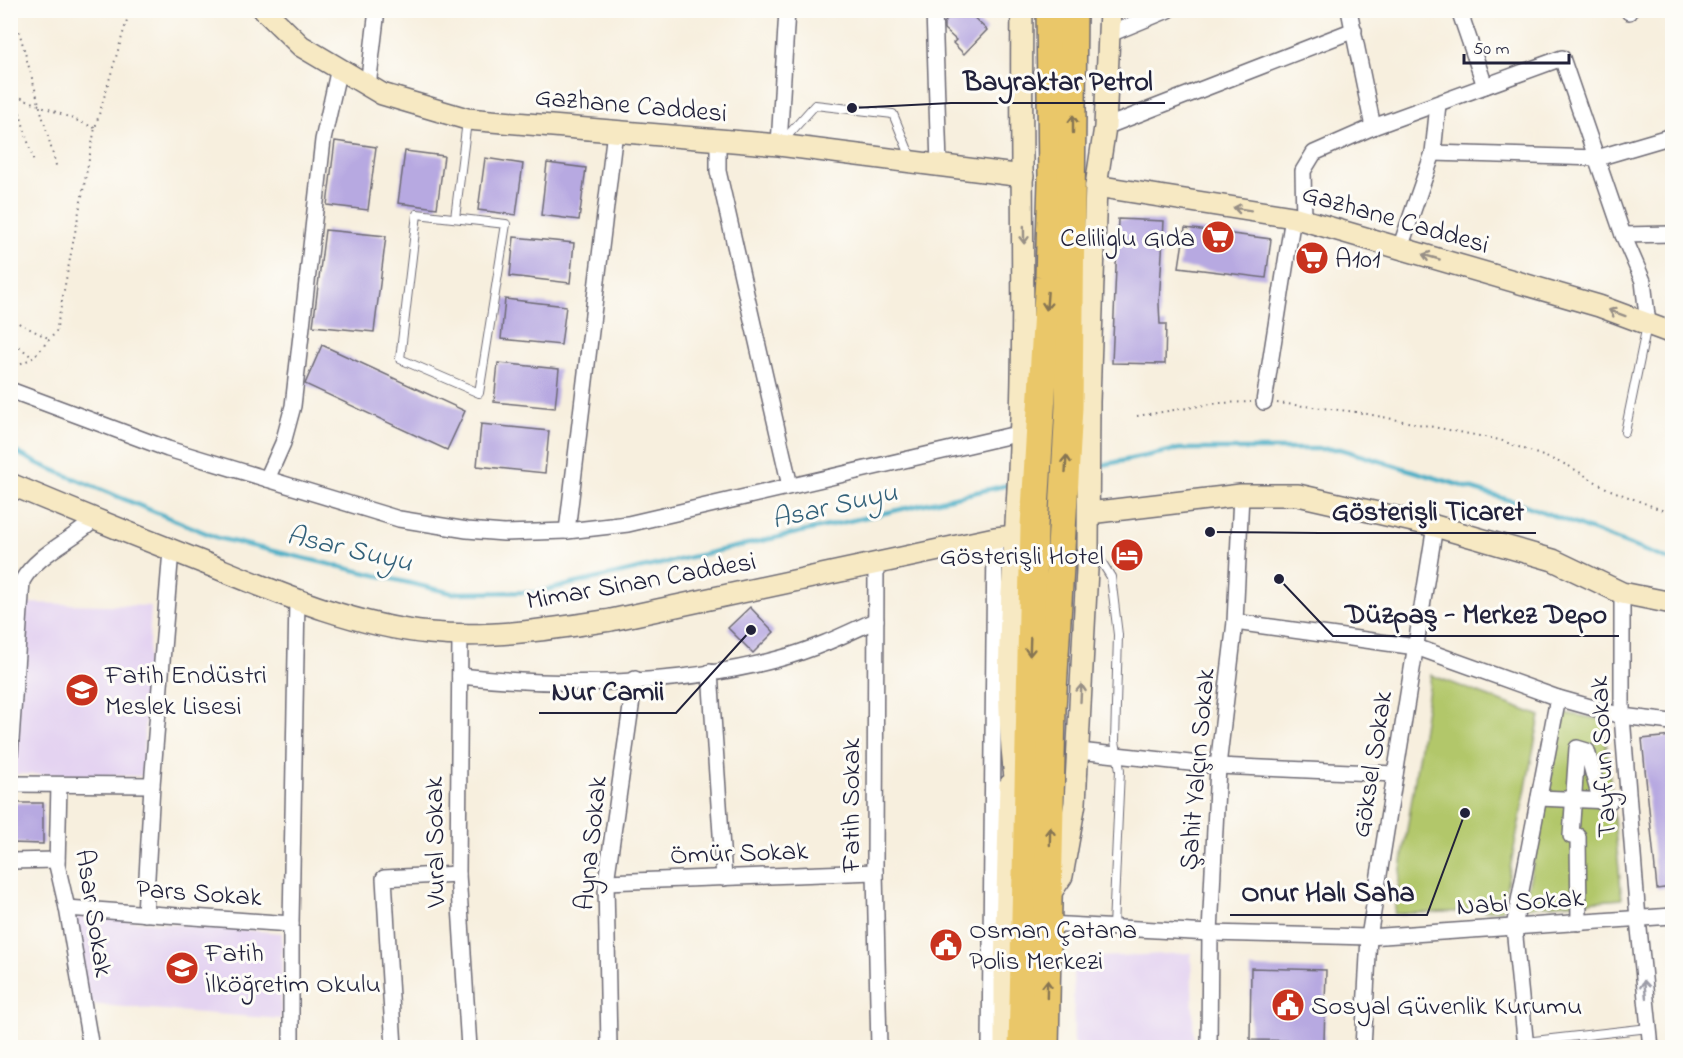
<svg xmlns="http://www.w3.org/2000/svg" width="1683" height="1058" viewBox="0 0 1683 1058" font-family="'Indie Flower',sans-serif">
<style>
.built{fill:#e4d3f1}
.green{fill:#b2c76b;stroke:#6a7453;stroke-width:1.5}
.lines{fill:none;stroke-linecap:round;stroke-linejoin:round}
.stream{stroke:#47aec6;stroke-width:4.5}
.building{fill:#b7a9e1}
.lane-casing{stroke:#6d6a74;stroke-width:10}
.street-casing{stroke:#6d6a74;stroke-width:18}
.secondary-casing{stroke:#6d6a74;stroke-width:24}
.highway-casing{stroke:#6d6a74;stroke-width:30}
.path{stroke:#6d6a74;stroke-width:2;stroke-dasharray:1.5 4.5;stroke-linecap:butt}
.lane{stroke:#fff;stroke-width:8}
.street{stroke:#fff;stroke-width:15}
.secondary{stroke:#f7e9c3;stroke-width:21}
.highway{stroke:#eac769;stroke-width:27}
.oneway{stroke:#867452}
.oneway2{stroke:#978f86}
.oneway3{stroke:#9c9ca7}
.labels{text-anchor:middle;stroke-width:6;stroke-linejoin:round;paint-order:stroke}
.street-label{font-size:27px;fill:#22223b;stroke:#fdfcf7}
.poi-label{font-size:27px;fill:#22223b;stroke:#fdfcf7;text-anchor:start}
.water-label{font-size:28px;font-style:italic;fill:#33617a;stroke:#fdfcf7}
.leader{fill:none;stroke:#22223b;stroke-width:2}
.callout-dot{fill:#22223b;stroke:#fdfcf7;stroke-width:2}
.callout-label{font-size:28px;text-anchor:middle;font-weight:bold;fill:#22223b;stroke:#fdfcf7;stroke-width:6;stroke-linejoin:round;paint-order:stroke}
</style>
<rect width="100%" height="100%" fill="#fdfcf7"/>
<filter id="ink" filterUnits="userSpaceOnUse"><feTurbulence type="fractalNoise" baseFrequency=".0167" numOctaves="2"/><feDisplacementMap in="SourceGraphic" scale="12" xChannelSelector="R" yChannelSelector="G"/><feConvolveMatrix kernelMatrix="1 2 1 2 8 2 1 2 1" color-interpolation-filters="sRGB"/></filter>
<filter id="wash" filterUnits="userSpaceOnUse"><feTurbulence type="fractalNoise" baseFrequency=".008" numOctaves="4" result="noise"/><feDisplacementMap in="SourceGraphic" scale="24" xChannelSelector="R" yChannelSelector="G"/><feGaussianBlur stdDeviation="1.35" result="paint"/><feColorMatrix in="noise" values="0 0 0 0 0 0 0 0 0 0 0 0 0 0 0 0 0 1.4 0 .05"/><feComposite in="paint" operator="in"/></filter>
<g filter="url(#wash)">
<rect width="100%" height="100%" fill="#f7efde"/>
<!-- built -->
<g class="built">
<path d="M22,603L151,606L142,776L15,774Z"/>
<path d="M75,916L282,933L281,1019L87,1004Z"/>
<path d="M1191,953L1194,1047H1074L1073,958Z"/>
</g>
<!-- green -->
<g class="green">
<path d="M1431,675L1540,716L1502,910L1394,914Z"/>
<path d="M1564,713L1604,720L1622,899L1524,907Z"/>
</g>
<g class="lines">
<!-- stream -->
<g class="stream">
<path d="M10,449L39,464L218,538L452,593L537,592L1012,484"/>
<path d="M1093,467L1179,449H1340L1522,504L1672,561"/>
</g>
</g>
<g id="blocks">
<!-- building -->
<g class="building">
<path d="M956,10H966L987,30L964,54L953,43L956,40L944,29V23Z"/>
<path d="M335,141L376,147L368,210L327,205Z"/>
<path d="M405,151L444,156L437,208L398,203Z"/>
<path d="M485,158L523,164L516,215L478,210Z"/>
<path d="M547,163L586,168L579,220L541,215Z"/>
<path d="M1118,219L1164,221L1159,304L1160,324H1166L1165,364L1112,363Z"/>
<path d="M1185,228L1271,239L1266,278L1179,267Z"/>
<path d="M325,230L386,236L374,332L313,326Z"/>
<path d="M514,237L574,243L570,283L510,276Z"/>
<path d="M505,299L566,306L561,345L501,339Z"/>
<path d="M322,345L465,411L447,450L305,384Z"/>
<path d="M498,363L559,369L555,408L494,402Z"/>
<path d="M481,424L549,431L545,473L477,466Z"/>
<path d="M750,607L774,632L753,653L728,628Z"/>
<path d="M1672,736V887L1657,889L1642,739Z"/>
<path d="M10,803H43V844L10,843Z"/>
<path d="M1251,968L1326,970L1324,1041L1250,1040Z"/>
</g>
</g>
</g>
<g filter="url(#ink)">
<use href="#blocks" fill-opacity="0" stroke="#6d6a74" stroke-width="1.5"/>
<g class="lines">
<defs>
<g id="lane">
<path d="M781,143L815,105L893,114L912,160"/>
<path d="M417,214L506,224L479,393L400,359Z"/>
<path d="M455,218L467,121"/>
<path d="M1625,432L1647,325"/>
<path d="M1092,553L1101,561L1111,577L1118,635L1115,741L1120,770L1113,927"/>
<path d="M1525,1042L1649,1028"/>
</g>
<g id="street">
<path d="M934,10L939,165"/>
<path d="M1349,10L1373,127"/>
<path d="M1459,10L1485,86"/>
<path d="M1629,10V12"/>
<path d="M1110,34L1168,10"/>
<path d="M368,86L377,10"/>
<path d="M1105,127L1354,30"/>
<path d="M718,140V171L790,486"/>
<path d="M779,145L787,10"/>
<path d="M1433,153L1597,158L1672,136"/>
<path d="M1304,220L1303,171L1314,153L1373,127L1562,58L1623,235L1643,281L1648,324"/>
<path d="M1623,235L1672,234"/>
<path d="M1400,248L1433,153L1438,104"/>
<path d="M10,390L168,449L399,519L467,530L504,533L567,531L628,524L1021,433"/>
<path d="M1264,402L1293,217"/>
<path d="M267,479L283,443L293,406L323,140L339,68"/>
<path d="M567,531L615,131"/>
<path d="M876,563L875,872L879,1048"/>
<path d="M1622,593V716L1638,919L1651,1048"/>
<path d="M1235,622L1416,647L1558,698L1622,716L1671,722"/>
<path d="M460,635L458,874L469,1048"/>
<path d="M710,672L724,878"/>
<path d="M460,676C563,687 678,686 778,659C813,650 844,635 876,620"/>
<path d="M1079,751L1218,766L1395,774"/>
<path d="M10,755L22,581C38,553 72,541 95,519"/>
<path d="M10,784L152,785"/>
<path d="M59,785L57,865L67,908L91,1048"/>
<path d="M1539,798L1610,801"/>
<path d="M10,861L57,860"/>
<path d="M606,882L875,872"/>
<path d="M67,908L291,924"/>
<path d="M145,914L152,785L171,550"/>
<path d="M1579,923L1578,836H1571L1577,748L1587,751L1601,802"/>
<path d="M1048,924L1210,933L1369,937L1672,916"/>
<path d="M291,1048V924L297,599"/>
<path d="M394,1048L384,878L458,874"/>
<path d="M609,1048L606,882L635,679"/>
<path d="M990,1048L995,538"/>
<path d="M1209,1048L1210,933L1218,766L1235,622L1241,495"/>
<path d="M1363,1048L1369,937L1435,526"/>
<path d="M1526,1048L1514,927L1558,698"/>
</g>
<g id="secondary">
<path d="M264,10L301,46L382,94L467,119L779,145L1023,176"/>
<path d="M1096,186L1293,217L1599,306L1672,333"/>
<path d="M10,484C79,513 148,541 217,568C285,596 356,626 430,633C490,639 552,629 611,620L995,538L1016,536"/>
<path d="M1089,513L1241,495H1298L1435,526L1553,560L1622,593L1672,603"/>
<path d="M1019,804C999,691 1016,561 1020,446C1026,301 1020,156 1022,10"/>
<path d="M1049,895L1062,876L1075,803L1088,550L1089,402L1096,186L1105,127L1110,10"/>
<path d="M1005,1048V967L1010,785"/>
</g>
<g id="highway">
<path d="M1022,1048L1034,526L1049,277L1052,180L1050,10"/>
<path d="M1045,1048L1052,708L1069,407L1073,10"/>
</g>
</defs>
<!-- lane casing -->
<use href="#lane" class="lane-casing"/>
<!-- street casing -->
<use href="#street" class="street-casing"/>
<!-- secondary casing -->
<use href="#secondary" class="secondary-casing"/>
<!-- highway casing -->
<use href="#highway" class="highway-casing"/>
<!-- path -->
<g class="path">
<path d="M19,31L57,169"/>
<path d="M10,78L34,163"/>
<path d="M10,93L95,128"/>
<path d="M10,155H11"/>
<path d="M10,315L20,324L50,339"/>
<path d="M10,339L33,358"/>
<path d="M10,360L17,365"/>
<path d="M10,368L33,358L56,332L95,128L130,10"/>
<path d="M1277,403L1357,412L1500,440L1567,465L1608,489L1672,514"/>
<path d="M1137,416L1218,403L1251,402"/>
</g>
<!-- lane -->
<use href="#lane" class="lane"/>
<!-- street -->
<use href="#street" class="street"/>
<!-- secondary -->
<use href="#secondary" class="secondary"/>
<!-- highway -->
<use href="#highway" class="highway"/>
</g>
<!-- one-way arrows -->
<defs><path id="oneway-shaft" d="M-6 0H5M1.5-3L5.5 0L1.5 3" fill="none" stroke-width="1.6" stroke-linecap="round" stroke-linejoin="round" transform="scale(1.5)"/></defs>
<g class="oneway">
<use href="#oneway-shaft" transform="translate(1073 124) rotate(-90)"/>
<use href="#oneway-shaft" transform="translate(1047 301) rotate(94)"/>
<use href="#oneway-shaft" transform="translate(1066 464) rotate(-87)"/>
<use href="#oneway-shaft" transform="translate(1030 647) rotate(92)"/>
<use href="#oneway-shaft" transform="translate(1050 836) rotate(-89)"/>
<use href="#oneway-shaft" transform="translate(1047 989) rotate(-89)"/>
</g>
<g class="oneway2">
<use href="#oneway-shaft" transform="translate(1242 209) rotate(-171)"/>
<use href="#oneway-shaft" transform="translate(1024 235) rotate(89)"/>
<use href="#oneway-shaft" transform="translate(1431 257) rotate(-164)"/>
<use href="#oneway-shaft" transform="translate(1617 313) rotate(-160)"/>
<use href="#oneway-shaft" transform="translate(1081 693) rotate(-87)"/>
</g>
<use class="oneway3" href="#oneway-shaft" transform="translate(1645 989) rotate(-96)"/>
</g>
<!-- icons -->
<defs>
<symbol id="supermarket-disc" viewBox="-11 -11 22 22"><circle r="9.5" fill="#c8321e" stroke="#fdfcf7"/><path d="M-6-5.5h2.5l.6 2H6L4.5 2H-2.5L-4.4-4H-6ZM-1.5 3.2a1.3 1.3 0 1 0 .1 0ZM3 3.2a1.3 1.3 0 1 0 .1 0Z" fill="#fff"/></symbol>
<symbol id="hotel-disc" viewBox="-11 -11 22 22"><circle r="9.5" fill="#c8321e" stroke="#fdfcf7"/><path d="M-6-4.5h1.5V1H6V5H4.5V3h-9V5H-6ZM-4 0a1.8 1.8 0 1 1 3.6 0ZM.5 0V-2.5h3Q6-2.5 6 0Z" fill="#fff"/></symbol>
<symbol id="school-disc" viewBox="-11 -11 22 22"><circle r="9.5" fill="#c8321e" stroke="#fdfcf7"/><path d="M0-5L7-2L0 1L-7-2ZM-4 1L0 2.5L4 1V4Q0 6-4 4Z" fill="#fff"/></symbol>
<symbol id="civic-disc" viewBox="-11 -11 22 22"><circle r="9.5" fill="#c8321e" stroke="#fdfcf7"/><path d="M-.6-6.5H3V-4.5H.6V-3L4-1V1h2V6H-6V1h2V-1L-.6-3ZM-1.2 2.5V6h2.4V2.5Z" fill="#fff"/></symbol>
</defs>
<g fill-rule="evenodd">
<use href="#supermarket-disc" x="1199" y="218" width="38" height="38"/>
<use href="#supermarket-disc" x="1293" y="239" width="38" height="38"/>
<use href="#hotel-disc" x="1108" y="536" width="38" height="38"/>
<use href="#school-disc" x="63" y="671" width="38" height="38"/>
<use href="#civic-disc" x="927" y="926" width="38" height="38"/>
<use href="#school-disc" x="163" y="949" width="38" height="38"/>
<use href="#civic-disc" x="1269" y="986" width="38" height="38"/>
</g>
<g class="labels">
<!-- street labels -->
<g class="street-label">
<text transform="translate(631 104) rotate(5)" y="9">Gazhane Caddesi</text>
<text transform="translate(1396 218) rotate(16)" y="9">Gazhane Caddesi</text>
<text transform="translate(641 580) rotate(-10)" y="9">Mimar Sinan Caddesi</text>
<text transform="translate(1602 757) rotate(-93)" y="9">Tayfun Sokak</text>
<text transform="translate(1371 764) rotate(-81)" y="9">Göksel Sokak</text>
<text transform="translate(1196 769) rotate(-85)" y="9">Şahit Yalçın Sokak</text>
<text transform="translate(850 805) rotate(-90)" y="9">Fatih Sokak</text>
<text transform="translate(434 842) rotate(-91)" y="9">Vural Sokak</text>
<text transform="translate(590 843) rotate(-84)" y="9">Ayna Sokak</text>
<text transform="translate(739 852) rotate(-2)" y="9">Ömür Sokak</text>
<text transform="translate(199 892) rotate(4)" y="9">Pars Sokak</text>
<text transform="translate(1520 901) rotate(-4)" y="9">Nabi Sokak</text>
<text transform="translate(95 913) rotate(81)" y="9">Asar Sokak</text>
</g>
<!-- poi labels -->
<g class="poi-label">
<text x="1195" y="246" text-anchor="end">Celiliglu Gıda</text>
<text x="1335" y="267">A101</text>
<text x="1104" y="564" text-anchor="end">Gösterişli Hotel</text>
<text x="105" y="683">Fatih Endüstri<tspan x="105" dy="31">Meslek Lisesi</tspan></text>
<text x="969" y="938">Osman Çatana<tspan x="969" dy="31">Polis Merkezi</tspan></text>
<text x="205" y="961">Fatih<tspan x="205" dy="31">İlköğretim Okulu</tspan></text>
<text x="1311" y="1014">Sosyal Güvenlik Kurumu</text>
</g>
<!-- water labels -->
<g class="water-label">
<text transform="translate(834 504) rotate(-13)" y="10">Asar Suyu</text>
<text transform="translate(350 547) rotate(13)" y="10">Asar Suyu</text>
</g>
</g>
<!-- callouts -->
<path class="leader" d="M852 108L951 103H1165M1210 532L1320 533H1536M1279 579L1333 636H1619M751 630L676 713H539M1465 813L1427 915H1230"/>
<g class="callout-dot">
<circle cx="852" cy="108" r="6"/>
<circle cx="1210" cy="532" r="6"/>
<circle cx="1279" cy="579" r="6"/>
<circle cx="751" cy="630" r="6"/>
<circle cx="1465" cy="813" r="6"/>
</g>
<g class="callout-label">
<text x="1058" y="90">Bayraktar Petrol</text>
<text x="1428" y="520">Gösterişli Ticaret</text>
<text x="1476" y="623">Düzpaş - Merkez Depo</text>
<text x="608" y="700">Nur Camii</text>
<text x="1328" y="901">Onur Halı Saha</text>
</g>
<!-- margin -->
<rect width="1683" height="1058" fill="none" stroke="#fdfcf7" stroke-width="36"/>
<!-- scale -->
<path d="M1464 54v9h105v-9" fill="none" stroke="#22223b" stroke-width="3"/>
<text x="1473" y="54" font-size="18" fill="#22223b" stroke="#fdfcf7" stroke-width="4.5" paint-order="stroke">50 m</text>
</svg>
